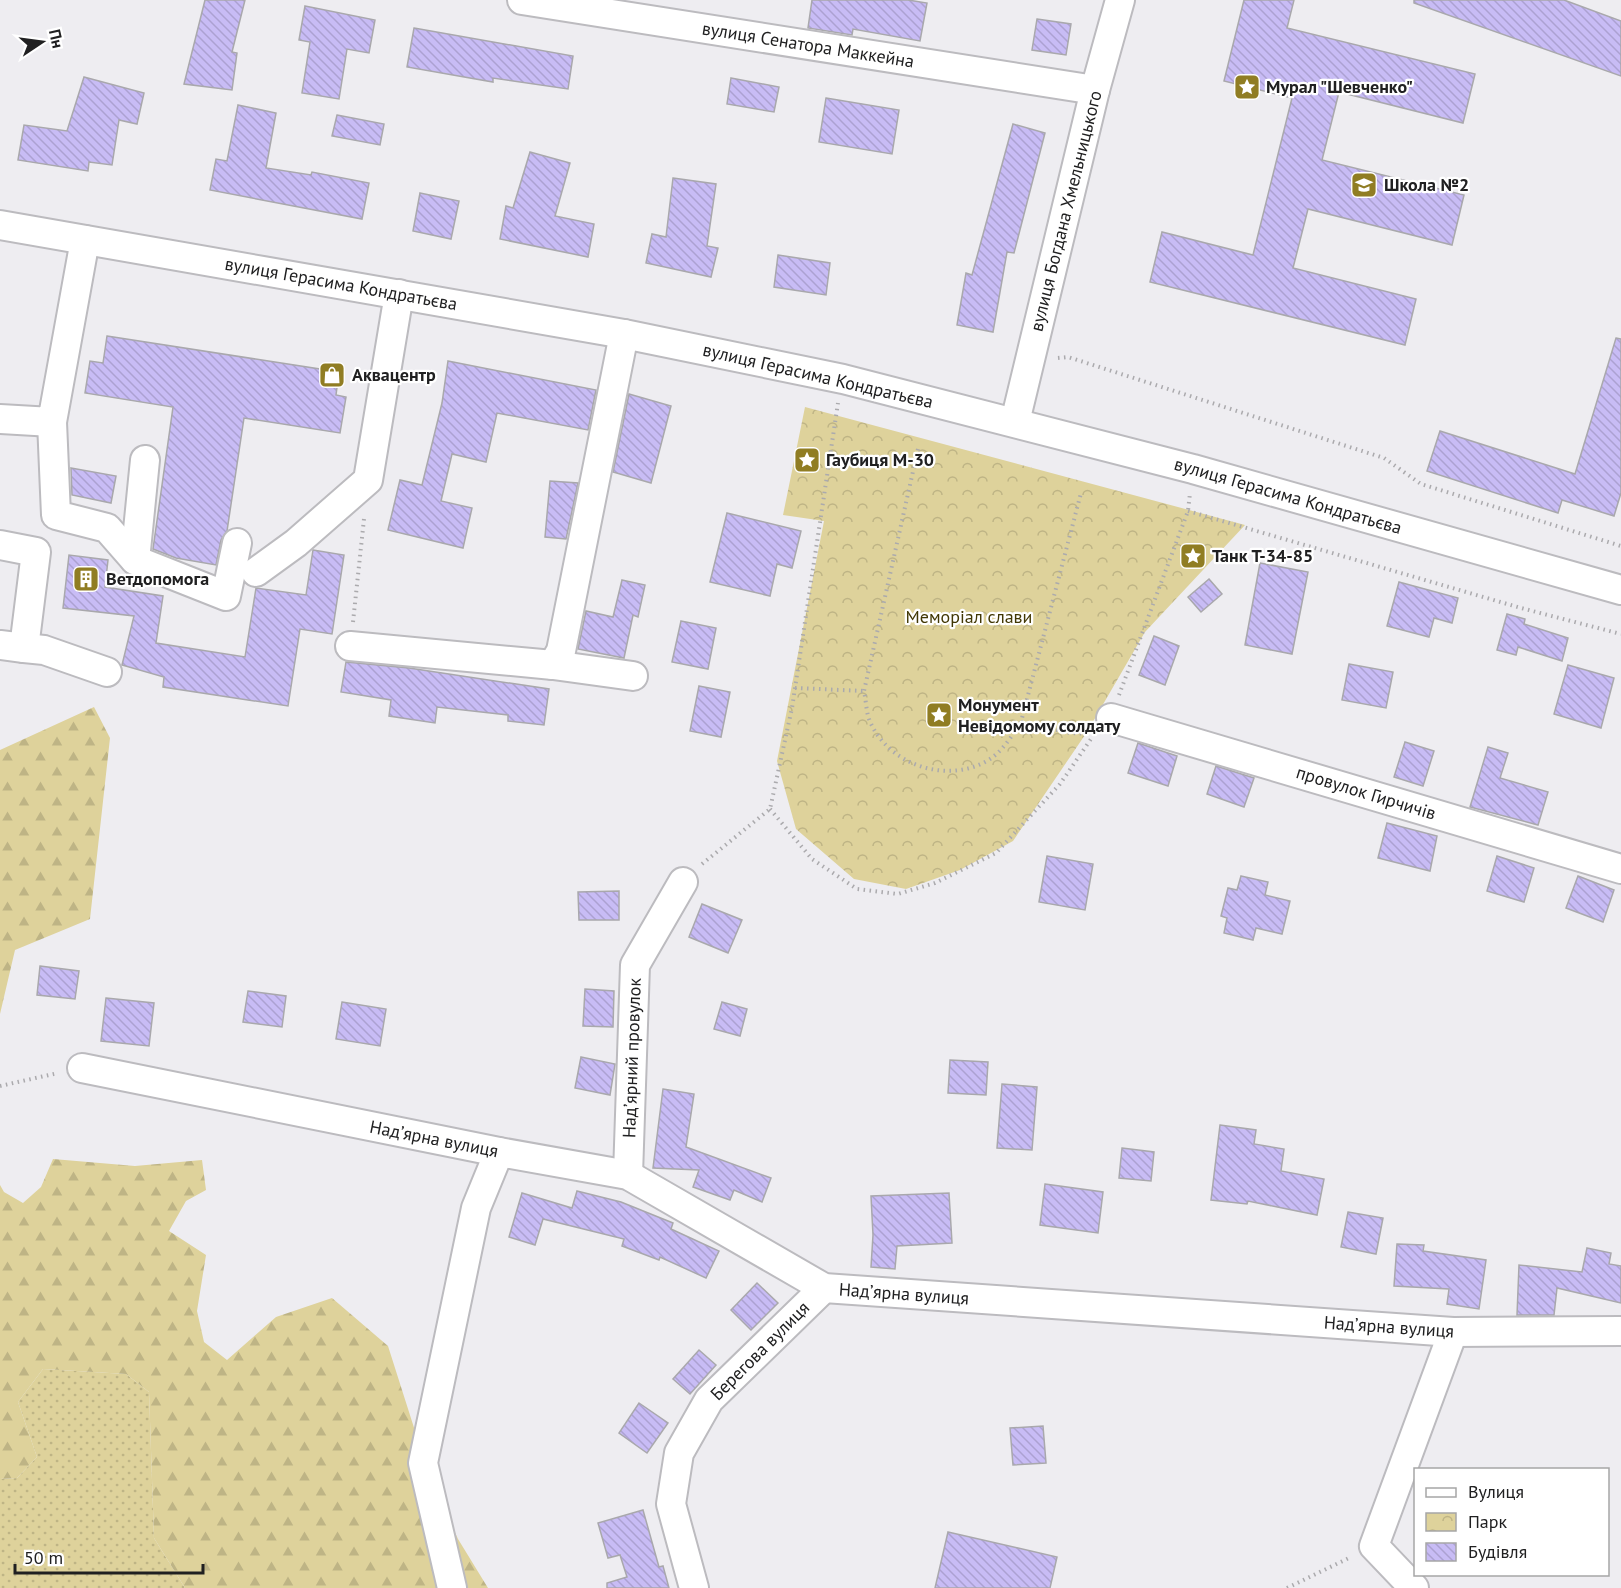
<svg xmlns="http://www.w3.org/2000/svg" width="1621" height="1588" viewBox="0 0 1621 1588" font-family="'PT Sans',sans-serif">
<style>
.grass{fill:url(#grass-dots)}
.forest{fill:url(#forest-firs)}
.park{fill:url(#park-crowns)}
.building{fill:url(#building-back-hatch);stroke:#a9a8ac;stroke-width:1.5}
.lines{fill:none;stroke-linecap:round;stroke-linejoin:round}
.minor-casing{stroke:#bcbbbf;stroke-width:32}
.path{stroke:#abaaad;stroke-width:4;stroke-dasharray:1.5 4.5;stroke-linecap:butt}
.minor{stroke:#fff;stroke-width:28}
.labels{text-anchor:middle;stroke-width:4.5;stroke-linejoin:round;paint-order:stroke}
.street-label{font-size:18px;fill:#202021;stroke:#fff}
.poi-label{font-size:18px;font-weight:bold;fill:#202021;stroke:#fff;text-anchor:start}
.park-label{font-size:18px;fill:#413704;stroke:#fff}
</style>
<defs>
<pattern id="grass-dots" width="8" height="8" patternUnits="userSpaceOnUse" patternTransform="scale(1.5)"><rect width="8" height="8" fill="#ded29b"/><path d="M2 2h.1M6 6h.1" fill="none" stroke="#beb485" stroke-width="1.8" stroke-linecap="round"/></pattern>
<pattern id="forest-firs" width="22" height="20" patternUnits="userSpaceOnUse" patternTransform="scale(1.5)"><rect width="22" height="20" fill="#ded29b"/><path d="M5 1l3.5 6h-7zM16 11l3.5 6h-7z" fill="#beb485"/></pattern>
<pattern id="park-crowns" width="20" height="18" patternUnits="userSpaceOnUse" patternTransform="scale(1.5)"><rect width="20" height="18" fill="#ded29b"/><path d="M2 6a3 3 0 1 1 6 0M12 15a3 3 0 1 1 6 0" fill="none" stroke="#beb485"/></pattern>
<pattern id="building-back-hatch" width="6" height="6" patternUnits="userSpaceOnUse" patternTransform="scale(1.5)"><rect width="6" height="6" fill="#c8bcf5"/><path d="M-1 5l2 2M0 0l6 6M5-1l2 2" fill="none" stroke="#aca1d2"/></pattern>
</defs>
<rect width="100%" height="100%" fill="#eeedf1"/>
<!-- grass -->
<path class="grass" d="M43,1369L126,1374L149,1392L154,1538L185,1588H0V1479L17,1478L37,1457L18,1402Z"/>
<!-- forest -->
<g class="forest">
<path d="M94,707L110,738L90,919L15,950L0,1014V750Z"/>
<path d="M53,1159L135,1166L202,1160L206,1190L186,1201L169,1231L206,1255L197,1311L204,1342L227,1360L276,1317L332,1298L388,1346L430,1478L458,1539L488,1588H185L154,1538L149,1392L126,1374L43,1369L18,1402L37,1457L17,1478L0,1479V1185L4,1192L23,1203L41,1187Z"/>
</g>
<!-- park -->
<path class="park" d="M805,407L1245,525L1145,632L1087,732L1013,841L960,870L906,889L854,879L796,829L777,761L824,521L783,515Z"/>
<!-- building -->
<g class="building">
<path d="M205,0H245L232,52L237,53L232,90L184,84Z"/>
<path d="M812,0H908L927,3L920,41L853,29L852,35L808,28Z"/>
<path d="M1244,0H1294L1287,28L1475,74L1463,123L1339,92L1322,160L1464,195L1452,245L1308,209L1293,268L1416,299L1405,345L1150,282L1162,232L1253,255L1292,98L1224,81Z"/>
<path d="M1414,0H1564L1621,21V76L1414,3Z"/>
<path d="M305,6L375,20L369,53L347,49L339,99L302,93L310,42L299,40Z"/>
<path d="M1037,19L1071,24L1066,55L1032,50Z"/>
<path d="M414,28L573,56L568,89L493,78V82L407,67Z"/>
<path d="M84,77L144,93L137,124L119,120L112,165L89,162L88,171L18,160L24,125L67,131Z"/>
<path d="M731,78L779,87L774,112L727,104Z"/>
<path d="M826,98L899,110L892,154L819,142Z"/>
<path d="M238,105L276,113L266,168L311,175L312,172L369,183L362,219L210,190L216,159L227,161Z"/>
<path d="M337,115L384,124L380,145L332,136Z"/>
<path d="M1013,124L1045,133L1014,253L1007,252L993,332L957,325L966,273L972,275Z"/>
<path d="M530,152L570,163L555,216L594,224L588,257L500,239L506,206L513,208Z"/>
<path d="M673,178L716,184L707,246L718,248L711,277L646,263L652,234L666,237Z"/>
<path d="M420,193L459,201L451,239L413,231Z"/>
<path d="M778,255L830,263L826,295L774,287Z"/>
<path d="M107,336L339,372L336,395L346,397L340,433L244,418L227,531L221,540L216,565L176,558L153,549L173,407L85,393L90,361L103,363Z"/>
<path d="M1616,338L1621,339V493L1614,516L1562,500L1558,513L1427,471L1440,431L1575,474Z"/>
<path d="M448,361L596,390L588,430L497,413L486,462L452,454L441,501L472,508L463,548L388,530L400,480L422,485L442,403Z"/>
<path d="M629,394L671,406L651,483L613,472Z"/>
<path d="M71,468L116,476L111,503L72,495Z"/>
<path d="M550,481L578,483L566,539L545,537Z"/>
<path d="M727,513L801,531L792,568L777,564L770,596L710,582Z"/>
<path d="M313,550L344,555L332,634L300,629L288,706L163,687L164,677L122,665L134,616L63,608L69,555L108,560L105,587L163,596L156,643L245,657L256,588L306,595Z"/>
<path d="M1260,563L1308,572L1292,654L1245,645Z"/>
<path d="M1209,579L1222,594L1201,612L1188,597Z"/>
<path d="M622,580L645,585L638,617L633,615L624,658L578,649L586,611L613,617Z"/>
<path d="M1399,582L1458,598L1452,623L1434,618L1429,637L1387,626Z"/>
<path d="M1507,614L1525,619L1524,624L1568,638L1562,661L1518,647L1516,655L1497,650Z"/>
<path d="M681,621L716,628L708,669L672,662Z"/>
<path d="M1154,636L1179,646L1165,685L1139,675Z"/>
<path d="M346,662L409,668L549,689L544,725L508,721V715L437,707L435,723L389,716L391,700L341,692Z"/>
<path d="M1349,664L1393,672L1386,708L1342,700Z"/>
<path d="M1568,665L1614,678L1601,728L1554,714Z"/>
<path d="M699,686L730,692L721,737L690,731Z"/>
<path d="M1405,742L1434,751L1423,786L1394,777Z"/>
<path d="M1138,743L1177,756L1168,786L1128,773Z"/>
<path d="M1488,747L1508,753L1500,778L1548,792L1538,825L1470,807Z"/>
<path d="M1216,766L1254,778L1244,807L1207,794Z"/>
<path d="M1387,823L1437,836L1430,871L1378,858Z"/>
<path d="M1047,856L1093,864L1085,910L1039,902Z"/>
<path d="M1497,856L1534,868L1524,902L1487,891Z"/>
<path d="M1241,876L1268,882L1265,895L1290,901L1282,934L1256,928L1253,940L1224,933L1227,918L1221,916L1228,888L1237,890Z"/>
<path d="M1578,876L1614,890L1603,922L1566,908Z"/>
<path d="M619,891V920H579L578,892Z"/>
<path d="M702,904L742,920L728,953L689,937Z"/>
<path d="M40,966L79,971L75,999L37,995Z"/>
<path d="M585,989L614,991L613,1027L583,1026Z"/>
<path d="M248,991L286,996L282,1027L243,1022Z"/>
<path d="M106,998L154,1003L149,1046L101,1041Z"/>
<path d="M342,1002L386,1009L380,1046L336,1039Z"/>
<path d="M722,1002L747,1009L740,1036L714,1029Z"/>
<path d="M581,1057L615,1064L610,1095L575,1088Z"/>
<path d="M950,1060L988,1062L986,1095L948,1093Z"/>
<path d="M1002,1084L1037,1087L1032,1150L997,1148Z"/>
<path d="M663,1089L694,1094L686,1147L771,1178L762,1202L734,1190L730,1200L693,1187L699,1170L653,1168Z"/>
<path d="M1220,1125L1256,1130L1254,1144L1284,1149L1281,1171L1324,1179L1317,1215L1248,1201L1247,1204L1211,1200Z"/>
<path d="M1122,1148L1154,1152L1151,1181L1119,1178Z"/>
<path d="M1045,1184L1103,1192L1098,1233L1040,1225Z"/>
<path d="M577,1191L621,1202L673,1223L671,1229L719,1251L706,1278L660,1257L659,1260L622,1246L624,1239L543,1219L535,1245L509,1237L522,1193L572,1208Z"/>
<path d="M949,1193L952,1243L897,1246L895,1269L871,1267L873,1235L871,1196Z"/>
<path d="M1348,1212L1383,1218L1376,1254L1341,1247Z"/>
<path d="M1397,1244L1424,1245L1423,1251L1486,1260L1479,1309L1447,1304L1449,1289L1394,1286Z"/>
<path d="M1587,1248L1611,1253L1609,1264L1621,1266V1303L1557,1288L1554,1315H1517L1519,1265L1582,1272Z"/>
<path d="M757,1283L778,1303L751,1330L731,1310Z"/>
<path d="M699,1350L716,1365L690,1394L673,1379Z"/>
<path d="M639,1403L668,1423L647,1453L619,1433Z"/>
<path d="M1043,1426L1046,1463L1013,1465L1010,1428Z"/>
<path d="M643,1510L659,1567L663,1566L669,1588H607V1583L627,1577L620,1555L608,1558L598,1523Z"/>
<path d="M948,1532L1057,1557L1050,1588H935Z"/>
</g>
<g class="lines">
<defs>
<g id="minor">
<path d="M522,0L1095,90"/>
<path d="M0,225L624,334L843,379L1193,469L1621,590"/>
<path d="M0,419L52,422L85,240"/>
<path d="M52,422L56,515L107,528L135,560L226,596L237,543"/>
<path d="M1015,422L1095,90L1120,0"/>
<path d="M0,545L36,552L24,648L0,645"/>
<path d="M135,560L145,460"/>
<path d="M256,572L296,543L368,480L399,294"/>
<path d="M350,646L553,665L561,651L624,334"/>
<path d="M24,648L44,650L107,672"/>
<path d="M553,665L633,676"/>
<path d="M1111,718L1621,869"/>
<path d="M82,1068L499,1152L628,1175L824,1288L1453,1332L1621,1331"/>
<path d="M628,1175L635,965L683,882"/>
<path d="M452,1588L423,1463L476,1208L499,1152"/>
<path d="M694,1588L671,1504L679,1453L709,1400L824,1288"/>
<path d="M1414,1588L1374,1546L1453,1332"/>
</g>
</defs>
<!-- minor casing -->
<use href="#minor" class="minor-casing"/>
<!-- path -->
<g class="path">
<path d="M1058,358L1068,357L1384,458L1421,484L1621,546"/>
<path d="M918,449L864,691C866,700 866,710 869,719C886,763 943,784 985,762C1002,753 1011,737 1021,722L1081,493"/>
<path d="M1188,511L1521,608L1621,634"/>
<path d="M353,622L364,519"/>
<path d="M795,688L864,691"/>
<path d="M1119,695L1188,511L1190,493"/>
<path d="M1021,722L1070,733L1091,734"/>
<path d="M770,809L812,859L857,889L898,894L935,883L996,853L1060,784L1093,736"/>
<path d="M702,864L770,809L792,708L838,403"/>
<path d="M0,1086L58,1073"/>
<path d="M1287,1588L1351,1557"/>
</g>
<!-- minor -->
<use href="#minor" class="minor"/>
</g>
<!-- icons -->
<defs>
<symbol id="sight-square" viewBox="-11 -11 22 22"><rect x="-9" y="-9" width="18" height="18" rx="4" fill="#907d23" stroke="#fff"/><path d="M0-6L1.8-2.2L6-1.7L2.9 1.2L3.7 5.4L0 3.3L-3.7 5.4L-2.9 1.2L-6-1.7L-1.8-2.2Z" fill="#fff"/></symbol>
<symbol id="school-square" viewBox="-11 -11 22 22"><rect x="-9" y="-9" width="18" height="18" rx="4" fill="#907d23" stroke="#fff"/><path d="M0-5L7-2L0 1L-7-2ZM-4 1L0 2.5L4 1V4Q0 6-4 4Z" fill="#fff"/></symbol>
<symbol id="shop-square" viewBox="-11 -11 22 22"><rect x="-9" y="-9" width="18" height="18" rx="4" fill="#907d23" stroke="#fff"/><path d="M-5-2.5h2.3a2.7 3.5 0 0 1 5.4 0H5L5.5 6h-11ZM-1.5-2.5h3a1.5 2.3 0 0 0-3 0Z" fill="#fff"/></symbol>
<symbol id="building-square" viewBox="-11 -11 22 22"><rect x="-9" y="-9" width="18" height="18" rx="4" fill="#907d23" stroke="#fff"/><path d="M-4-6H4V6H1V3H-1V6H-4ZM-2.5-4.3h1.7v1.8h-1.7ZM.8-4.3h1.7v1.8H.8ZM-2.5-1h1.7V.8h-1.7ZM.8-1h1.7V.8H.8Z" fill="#fff"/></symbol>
</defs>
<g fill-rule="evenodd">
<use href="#sight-square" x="1232" y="72" width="30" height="30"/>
<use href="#school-square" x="1349" y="170" width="30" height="30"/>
<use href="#shop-square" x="317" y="360" width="30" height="30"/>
<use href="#sight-square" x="792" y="445" width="30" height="30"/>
<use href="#sight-square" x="1178" y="541" width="30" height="30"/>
<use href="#building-square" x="71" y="564" width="30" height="30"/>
<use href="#sight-square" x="924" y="700" width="30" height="30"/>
</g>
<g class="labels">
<!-- street labels -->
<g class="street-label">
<text transform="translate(808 45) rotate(9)" y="6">вулиця Сенатора Маккейна</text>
<text transform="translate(1066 211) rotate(-76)" y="6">вулиця Богдана Хмельницького</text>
<text transform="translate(341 284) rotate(10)" y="6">вулиця Герасима Кондратьєва</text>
<text transform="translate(818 376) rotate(13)" y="6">вулиця Герасима Кондратьєва</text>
<text transform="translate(1288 496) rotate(16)" y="6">вулиця Герасима Кондратьєва</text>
<text transform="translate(1366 793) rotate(17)" y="6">провулок Гирчичів</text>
<text transform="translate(632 1058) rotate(-88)" y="6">Надʼярний провулок</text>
<text transform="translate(434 1139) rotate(11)" y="6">Надʼярна вулиця</text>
<text transform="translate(904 1294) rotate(4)" y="6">Надʼярна вулиця</text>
<text transform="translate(1389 1327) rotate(4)" y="6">Надʼярна вулиця</text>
<text transform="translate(760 1351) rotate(-45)" y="6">Берегова вулиця</text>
</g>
<!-- poi labels -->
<g class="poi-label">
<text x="1266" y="93">Мурал "Шевченко"</text>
<text x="1384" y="191">Школа №2</text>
<text x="352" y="381">Аквацентр</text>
<text x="826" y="466">Гаубиця М-30</text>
<text x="1212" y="562">Танк Т-34-85</text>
<text x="106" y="585">Ветдопомога</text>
<text x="958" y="711">Монумент<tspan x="958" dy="21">Невідомому солдату</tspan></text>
</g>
<!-- park labels -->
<g class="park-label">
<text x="969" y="623">Меморіал слави</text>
</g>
</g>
<!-- legend -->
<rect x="1414" y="1468" width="195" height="108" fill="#ffffff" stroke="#a6a6a6" stroke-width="1.5"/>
<rect x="1426" y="1488" width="30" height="9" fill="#ffffff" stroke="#a6a6a6" stroke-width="1.5"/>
<text x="1468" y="1498" font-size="18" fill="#202021">Вулиця</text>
<rect x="1426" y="1513" width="30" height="18" fill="url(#park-crowns)" stroke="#a6a6a6" stroke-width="1.5"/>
<text x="1468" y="1528" font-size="18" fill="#202021">Парк</text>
<rect x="1426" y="1543" width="30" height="18" fill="url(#building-back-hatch)" stroke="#a6a6a6" stroke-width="1.5"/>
<text x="1468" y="1558" font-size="18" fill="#202021">Будівля</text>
<!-- north arrow -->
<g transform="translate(42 42) rotate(77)" stroke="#ffffff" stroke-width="4.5" paint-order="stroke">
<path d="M0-4.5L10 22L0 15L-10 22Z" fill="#202021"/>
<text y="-9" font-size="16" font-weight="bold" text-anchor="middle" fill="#202021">Пн</text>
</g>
<!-- scale -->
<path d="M15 1564v9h188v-9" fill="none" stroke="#202021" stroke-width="3"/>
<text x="24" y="1564" font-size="18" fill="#202021" stroke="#ffffff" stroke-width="4.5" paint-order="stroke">50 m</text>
</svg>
